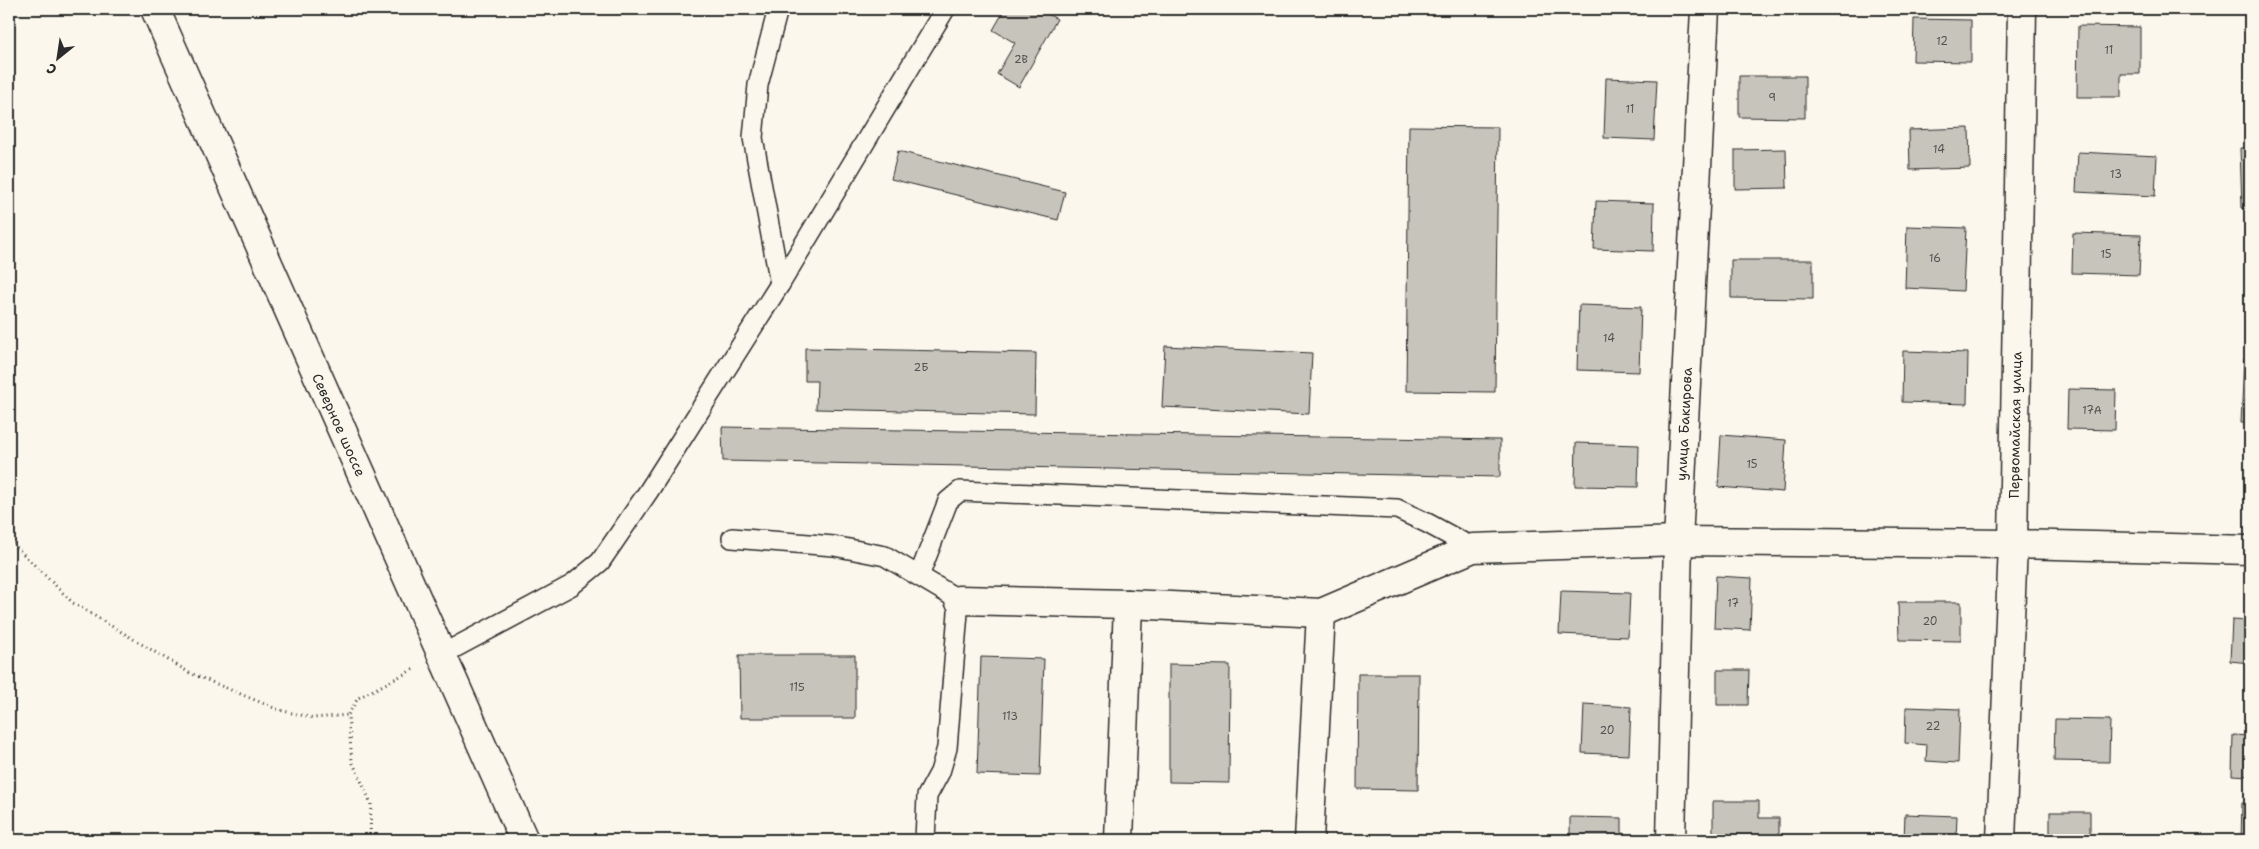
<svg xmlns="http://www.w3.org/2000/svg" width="2259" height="849" viewBox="0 0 2259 849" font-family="'Shantell Sans',sans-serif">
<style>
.building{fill:#c7c4bc;stroke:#2b2b2b}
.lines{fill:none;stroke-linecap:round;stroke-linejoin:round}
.lane-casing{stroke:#2b2b2b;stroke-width:22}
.street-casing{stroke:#2b2b2b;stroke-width:31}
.secondary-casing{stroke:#2b2b2b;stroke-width:31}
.path{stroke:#2b2b2b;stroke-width:3;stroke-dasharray:1 4;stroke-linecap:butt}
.lane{stroke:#fbf7ec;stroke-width:19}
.street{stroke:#fbf7ec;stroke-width:28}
.secondary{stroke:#fbf7ec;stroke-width:28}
.labels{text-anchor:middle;stroke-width:4;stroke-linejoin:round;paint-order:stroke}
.number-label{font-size:11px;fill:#52514f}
.street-label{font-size:14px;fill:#2b2b2b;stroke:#fbf7ec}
</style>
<rect width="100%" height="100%" fill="#fbf7ec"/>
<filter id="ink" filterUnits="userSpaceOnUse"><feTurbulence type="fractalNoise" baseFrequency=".02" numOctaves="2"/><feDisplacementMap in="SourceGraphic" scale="10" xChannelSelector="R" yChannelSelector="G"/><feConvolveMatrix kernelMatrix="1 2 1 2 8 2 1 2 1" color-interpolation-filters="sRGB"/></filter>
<g filter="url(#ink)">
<!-- building -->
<g class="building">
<path d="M1005,9H1038L1057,19L1019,87L997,74L1015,43L993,30Z"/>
<path d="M1914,19L1971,20V62L1913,61Z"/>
<path d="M2078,26L2140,27V74H2121V97H2077Z"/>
<path d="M1739,76H1805V118L1739,117Z"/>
<path d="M1606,78L1657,80L1654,140L1604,138Z"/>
<path d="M1409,126L1498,127L1495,392L1406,391Z"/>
<path d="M1969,128L1970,168L1910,170L1909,130Z"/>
<path d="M2240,148H2250V208H2242Z"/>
<path d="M1786,149L1787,188L1735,189V150Z"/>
<path d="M898,151L1065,192L1058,220L891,179Z"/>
<path d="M2078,152L2157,156L2155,196L2076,192Z"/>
<path d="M1596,201L1654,203L1653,251L1594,249Z"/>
<path d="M1907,226L1966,228L1963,291L1905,288Z"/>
<path d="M2073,233L2141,235L2139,275L2072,273Z"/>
<rect x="2247" y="238" width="3" height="36"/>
<path d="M1731,260H1813V299L1731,298Z"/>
<path d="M1579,305L1641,307L1639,372L1577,370Z"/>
<path d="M1165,346L1312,353L1309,414L1162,407Z"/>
<path d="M805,348L1036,353L1035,414L816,409L817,381H805Z"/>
<path d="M1903,351L1968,353L1967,404L1902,402Z"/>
<path d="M2244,359H2250V423H2241Z"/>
<path d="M2068,389L2116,390L2115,430L2067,429Z"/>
<path d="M722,427L1500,440V477L723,461Z"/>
<path d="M1721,435L1786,440L1783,492L1718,487Z"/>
<path d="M1576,443L1639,445L1638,487L1575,486Z"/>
<path d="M1716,576L1752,578L1750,630L1714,628Z"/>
<path d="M1561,591L1630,593L1628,637L1559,634Z"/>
<path d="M1898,602H1961V641L1899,640Z"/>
<path d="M2232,620L2250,621V663L2230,661Z"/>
<path d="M739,655H855V718H740Z"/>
<path d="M981,657L1044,659L1040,776L977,774Z"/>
<path d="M1169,664L1230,665L1229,783L1169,782Z"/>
<path d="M1717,670H1749L1748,705H1717Z"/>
<path d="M1358,674H1419L1418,790L1357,789Z"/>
<path d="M1584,704L1631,707L1629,755L1582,753Z"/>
<path d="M1906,707L1960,709L1958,763L1926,761L1927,745L1905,743Z"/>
<path d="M2055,719L2110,720L2109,762L2054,761Z"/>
<path d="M2233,735L2250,736V776L2232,775Z"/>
<path d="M1713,801H1759V818H1779V840H1713Z"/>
<path d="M2242,803H2250V840H2241Z"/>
<rect x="2050" y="812" width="40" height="28"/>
<path d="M1905,814L1957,816L1956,840H1904Z"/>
<path d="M1570,817L1622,818V840H1570Z"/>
</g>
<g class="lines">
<defs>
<g id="lane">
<path d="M778,9L758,85L753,138L780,284"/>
<path d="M732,538L834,546L885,556L959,600L947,748L940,772L927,796L925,840"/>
<path d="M919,576L948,501L960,491L1397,509L1427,523L1473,548"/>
<path d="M441,655L572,585L600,562L648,492L780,284L945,9"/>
</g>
<g id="street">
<path d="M959,600L1128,604L1321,613L1473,548L1678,541L2013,544L2250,550"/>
<path d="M1119,840L1128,604"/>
<path d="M1309,840L1321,613"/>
<path d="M1671,840L1678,541L1705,9"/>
<path d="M2001,840L2013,544L2022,9"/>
</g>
<path id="secondary" d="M155,9L524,840"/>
</defs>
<!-- lane casing -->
<use href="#lane" class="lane-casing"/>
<!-- street casing -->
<use href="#street" class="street-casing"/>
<!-- secondary casing -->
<use href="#secondary" class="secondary-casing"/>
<!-- path -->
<g class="path">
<path d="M9,540L73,603L190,673L279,710L314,718L348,715"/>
<path d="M370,840L371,803L352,761L348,715L358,698L414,669"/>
</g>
<!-- lane -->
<use href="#lane" class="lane"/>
<!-- street -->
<use href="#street" class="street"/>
<!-- secondary -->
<use href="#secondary" class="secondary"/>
</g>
</g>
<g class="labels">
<!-- number labels -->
<g class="number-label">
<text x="1942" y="45">12</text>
<text x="2109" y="54">11</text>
<text x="1021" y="63">2В</text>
<text x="1772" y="101">9</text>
<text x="1630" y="113">11</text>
<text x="1939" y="153">14</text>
<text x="2116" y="178">13</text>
<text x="2106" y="258">15</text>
<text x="1935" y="262">16</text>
<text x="1609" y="342">14</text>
<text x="921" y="371">2Б</text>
<text x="2092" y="414">17А</text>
<text x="1752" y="468">15</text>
<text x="1733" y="607">17</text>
<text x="1930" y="625">20</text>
<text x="797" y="691">115</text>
<text x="1010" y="720">113</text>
<text x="1933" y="730">22</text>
<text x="1607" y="734">20</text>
</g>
<!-- street labels -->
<g class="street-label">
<text transform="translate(1684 424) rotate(-87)" y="5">улица Бакирова</text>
<text transform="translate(339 425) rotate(66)" y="5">Северное шоссе</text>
<text transform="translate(2015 425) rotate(-89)" y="5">Первомайская улица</text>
</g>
</g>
<!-- margin -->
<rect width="2259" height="849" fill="none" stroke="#fbf7ec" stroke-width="30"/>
<rect x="15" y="15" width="2229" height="819" fill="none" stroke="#2b2b2b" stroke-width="2" filter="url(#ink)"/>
<!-- north arrow -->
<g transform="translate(58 58) rotate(210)" stroke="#fbf7ec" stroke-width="4" paint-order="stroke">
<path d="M0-4L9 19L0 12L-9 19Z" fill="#2b2b2b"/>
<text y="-8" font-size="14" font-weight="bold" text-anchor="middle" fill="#2b2b2b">С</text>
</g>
</svg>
